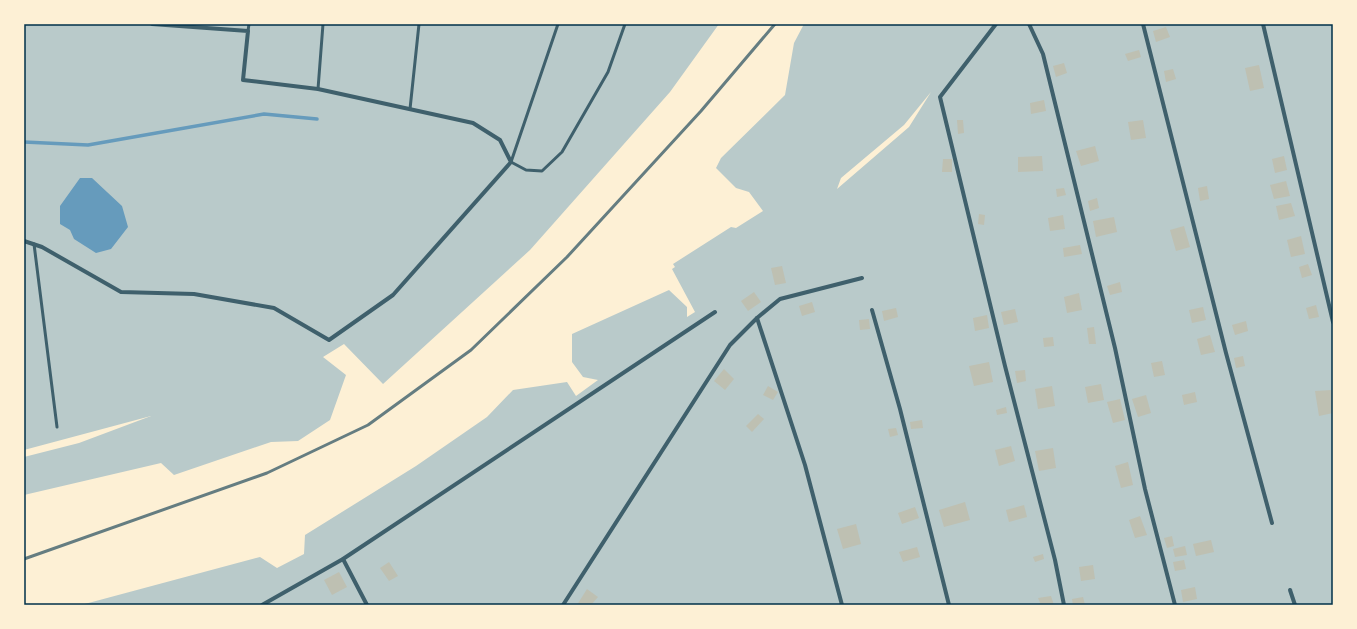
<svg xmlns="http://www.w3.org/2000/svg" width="1357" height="629" viewBox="0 0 1357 629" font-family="Commissioner,sans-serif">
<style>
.green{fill:#b9caca;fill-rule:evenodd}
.water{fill:#669bbc}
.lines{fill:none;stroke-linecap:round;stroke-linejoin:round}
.stream{stroke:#669bbc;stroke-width:3.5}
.building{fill:#bec0b2}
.service{stroke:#3f606c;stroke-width:3}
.minor{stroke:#3f606c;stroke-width:4}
.rail{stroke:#657d81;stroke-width:3}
.neatline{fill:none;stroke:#003049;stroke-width:1.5}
</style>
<rect width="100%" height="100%" fill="#fdf0d5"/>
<!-- green -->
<g class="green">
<path d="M24,24H719L670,92L530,250L383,384L344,344L323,357L346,375L330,420L298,441L271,442L174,475L161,463L24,495V457L79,443L151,416L24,450Z"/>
<path d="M804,24H1333V605H81L260,557L277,568L304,554L305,535L416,466L487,417L513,390L567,382L576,396L598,380L583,377L572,362V334L669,290L687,307V317L695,312L672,269L675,267L673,264L731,227L736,228L763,211L749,192L736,188L716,168L721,158L785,95L794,43ZM931,92L909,127L837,189L841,178L904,125Z"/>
</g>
<!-- water -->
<path class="water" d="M80,178H92L122,206L128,227L111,249L96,253L74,239L70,230L60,224V206Z"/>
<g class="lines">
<!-- stream -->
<path class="stream" d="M24,142L88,145L264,114L317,119"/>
</g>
<!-- building -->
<g class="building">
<path d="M1166,27L1170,37L1156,42L1153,31Z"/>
<path d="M1139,50L1141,57L1128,61L1125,54Z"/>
<path d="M1064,63L1067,73L1056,77L1053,66Z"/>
<path d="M1259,65L1264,88L1250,91L1245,68Z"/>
<path d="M1173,69L1176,79L1166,82L1164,71Z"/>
<path d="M1044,100L1046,111L1031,114L1030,103Z"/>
<path d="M957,120H963L964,133L958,134Z"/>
<path d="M1143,120L1146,138L1131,140L1128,122Z"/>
<path d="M1095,146L1099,161L1081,166L1076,151Z"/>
<path d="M1042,156L1043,171L1018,172V157Z"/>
<path d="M1284,156L1287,170L1275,173L1272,159Z"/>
<path d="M943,159H952V172H942Z"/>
<path d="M1286,181L1290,196L1274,199L1270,185Z"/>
<path d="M1207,186L1209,199L1200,201L1198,188Z"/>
<path d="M1064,188L1066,195L1057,197L1056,189Z"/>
<path d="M1097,198L1099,208L1090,211L1088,201Z"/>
<path d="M1291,203L1295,216L1279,220L1276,206Z"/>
<path d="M979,214L985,215L984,225L978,224Z"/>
<path d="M1063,215L1065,229L1050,231L1048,218Z"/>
<path d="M1114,217L1117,232L1096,237L1093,221Z"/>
<path d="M1184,226L1190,247L1176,251L1170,230Z"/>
<path d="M1301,236L1305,254L1291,257L1287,240Z"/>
<path d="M1080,245L1082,254L1064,257L1063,248Z"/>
<path d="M1308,264L1312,275L1302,278L1299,267Z"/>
<path d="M782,266L786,283L775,285L771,268Z"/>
<path d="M1120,282L1122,292L1110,295L1107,286Z"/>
<path d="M754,292L761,302L748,311L741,301Z"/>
<path d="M1079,293L1082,310L1067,313L1064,297Z"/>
<path d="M812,302L815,312L802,316L799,306Z"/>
<path d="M1316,305L1319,317L1309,319L1306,308Z"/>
<path d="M1203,307L1206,320L1192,323L1189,310Z"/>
<path d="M896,308L898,317L884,321L882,311Z"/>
<path d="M1015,309L1018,322L1004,325L1001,312Z"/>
<path d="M987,315L989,328L975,331L973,318Z"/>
<path d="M869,319L870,329L860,330L859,320Z"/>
<path d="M1246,321L1248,331L1235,335L1232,325Z"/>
<path d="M1094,327L1096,344H1089L1087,328Z"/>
<path d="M1210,335L1215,352L1201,355L1197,339Z"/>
<path d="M1053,337L1054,346L1044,347L1043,338Z"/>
<path d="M1243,356L1245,366L1236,368L1234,358Z"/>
<path d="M1162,361L1165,375L1154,377L1151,363Z"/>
<path d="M989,362L993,382L974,386L969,366Z"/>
<path d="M724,369L734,379L725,390L714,381Z"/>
<path d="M1025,370L1026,381L1017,383L1015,371Z"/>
<path d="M1101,384L1104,400L1088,403L1085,387Z"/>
<path d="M768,386L778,392L773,400L763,395Z"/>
<path d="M1052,386L1055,406L1038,409L1035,389Z"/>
<path d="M1332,390L1333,413L1319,416L1315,391Z"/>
<path d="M1195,392L1197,402L1184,405L1182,395Z"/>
<path d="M1146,395L1151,413L1138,417L1132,399Z"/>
<path d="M1120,399L1125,420L1113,423L1107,402Z"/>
<path d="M1006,407L1007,413L997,415L996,410Z"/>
<path d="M758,414L764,419L752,432L746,426Z"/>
<path d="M922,420L923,428L911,429L910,422Z"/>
<path d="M896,428L898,435L890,437L888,429Z"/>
<path d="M1011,446L1015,461L999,466L995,450Z"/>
<path d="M1053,448L1056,468L1039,471L1035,451Z"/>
<path d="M1128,462L1133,485L1121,488L1115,466Z"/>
<path d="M965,502L970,520L944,527L939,510Z"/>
<path d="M1024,505L1027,517L1009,522L1006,510Z"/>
<path d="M915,507L919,518L902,524L898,513Z"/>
<path d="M1140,516L1147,535L1135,538L1129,520Z"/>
<path d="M856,524L861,544L843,549L837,529Z"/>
<path d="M1172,536L1174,546L1167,548L1164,538Z"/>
<path d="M1211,540L1214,552L1196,556L1193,544Z"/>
<path d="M1185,546L1187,555L1175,557L1173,549Z"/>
<path d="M917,547L920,557L903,562L899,552Z"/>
<path d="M1043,554L1044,559L1035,562L1033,557Z"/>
<path d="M1184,560L1186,569L1175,571L1173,562Z"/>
<path d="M389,562L398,576L389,581L380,568Z"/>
<path d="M1093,565L1095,579L1081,581L1079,567Z"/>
<path d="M339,572L347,587L332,595L324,580Z"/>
<path d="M1195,587L1197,599L1183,602L1181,590Z"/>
<path d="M587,589L598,597L591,605H577Z"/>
<path d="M1051,596L1054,605H1041L1038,598Z"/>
<path d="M1083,597L1085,605H1073L1072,599Z"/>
</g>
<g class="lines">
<!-- service -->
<g class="service">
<path d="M558,24L511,162L526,170L542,171L562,152L608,72L625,24"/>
<path d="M248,31L249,24"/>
<path d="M318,89L323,24"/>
<path d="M410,109L419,24"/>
<path d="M34,244L57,427"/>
</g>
<!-- minor -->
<g class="minor">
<path d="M996,24L940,97L1005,366L1055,560L1064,605"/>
<path d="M1029,24L1043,54L1115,348L1145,489L1175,605"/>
<path d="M1143,24L1226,353L1272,523"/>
<path d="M1263,24L1333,322"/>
<path d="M24,241L42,247L121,292L194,294L274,308L329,340L393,295L511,162L500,140L473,123L318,89L243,80L248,31L152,24"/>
<path d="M872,310L900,409L949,605"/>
<path d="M757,318L805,465L842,605"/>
<path d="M343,559L367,605"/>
<path d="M1290,590L1295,605"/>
<path d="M262,605L343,559L715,312"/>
<path d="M563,605L730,345L757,318L780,299L862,278"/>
</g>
<!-- rail -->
<path class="rail" d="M24,559L267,473L368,425L471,350L567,257L701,111L775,24"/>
</g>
<!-- border -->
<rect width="1357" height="629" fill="none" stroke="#fdf0d5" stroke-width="50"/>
<rect x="25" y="25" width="1307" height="579" class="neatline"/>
</svg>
